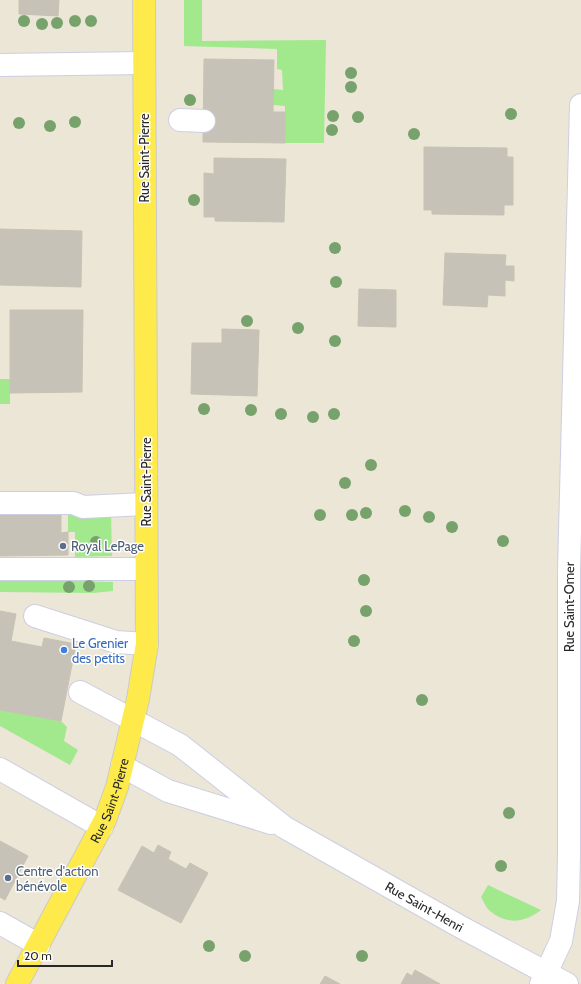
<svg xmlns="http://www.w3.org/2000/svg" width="581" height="984" viewBox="0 0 581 984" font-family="Cabin,sans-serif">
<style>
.green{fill:#a2e98e}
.building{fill:#c7c2b8;stroke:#c7c2b1}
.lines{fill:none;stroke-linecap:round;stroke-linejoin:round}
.minor-casing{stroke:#cdcee3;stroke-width:24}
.major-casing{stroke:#cbcbcb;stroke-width:24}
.minor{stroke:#fff;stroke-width:22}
.major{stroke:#feea4b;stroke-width:22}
.tree{fill:#78a26b}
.service-dot{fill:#5c6f8a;stroke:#fff;stroke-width:1.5}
.shop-dot{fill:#3f7fe0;stroke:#fff;stroke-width:1.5}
.labels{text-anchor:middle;stroke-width:3;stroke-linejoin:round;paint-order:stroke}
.street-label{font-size:13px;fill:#282828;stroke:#fff}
.service-label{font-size:13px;fill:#4e5e75;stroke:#fff;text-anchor:start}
.shop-label{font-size:13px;fill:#366cbe;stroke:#fff;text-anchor:start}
</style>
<rect width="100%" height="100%" fill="#ece6d7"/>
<!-- green -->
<g class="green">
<path d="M184,0H202V41L326,40L324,143H285V106L273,105V89L283,90L282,70L277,69V49L184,46Z"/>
<rect x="0" y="379" width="10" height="25"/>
<path d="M68,512L111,513L112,556L75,557V532H68Z"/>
<path d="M0,579L113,582V591L93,593L0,592Z"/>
<path d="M0,710L61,721L67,727L64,741L78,750L70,765L0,726Z"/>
<path d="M488,885L541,910C524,923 507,925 490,911C486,908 484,902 481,897Z"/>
</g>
<!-- building -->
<g class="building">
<path d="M19,0H59L58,16L19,14Z"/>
<path d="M204,59L274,60L273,112H285V143L203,142Z"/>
<path d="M424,147L507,148V157H513V205H504V215L432,214V210H424Z"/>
<path d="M214,158L286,159L284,222L215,221V217H204V173L214,174Z"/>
<path d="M0,229L82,231L81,287L0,285Z"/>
<path d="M445,253L506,255L505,266H514V281L505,280V296L488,295L487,307L443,305Z"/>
<path d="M359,289L396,290V327L358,326Z"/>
<path d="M10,310H83L82,392L10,393Z"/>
<path d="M222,329L259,330L257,396L191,394L192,343H222Z"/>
<path d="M61,509V533L68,532V555L0,556V510Z"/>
<path d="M0,611L16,614L11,641L42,647L44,638L76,644L61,721L0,710Z"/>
<path d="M0,841L28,856L5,900L0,897Z"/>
<path d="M158,845L171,852L168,859L186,869L190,863L208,873L181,923L118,890L142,846L154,853Z"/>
<path d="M415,970L440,984H401L407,973L412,976Z"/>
<path d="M325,976L340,984H320Z"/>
</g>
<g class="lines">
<defs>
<g id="minor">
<path d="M0,65L144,63"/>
<path d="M180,120L204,121"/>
<path d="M0,503H73L83,507L145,504"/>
<path d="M0,569H146"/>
<path d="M35,616L116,642L147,644"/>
<path id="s1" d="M80,692L180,745L284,827L459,926L567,984"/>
<path d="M122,766L168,791L271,823"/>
<path d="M0,769L102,827"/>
<path d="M0,923L39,945"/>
<path id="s2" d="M541,984L561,941L568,901L569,855V571L581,105"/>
</g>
<g id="major">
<path id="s3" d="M17,984L105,820L117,787L138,699L147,644L144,0"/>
</g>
</defs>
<!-- minor casing -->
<use href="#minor" class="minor-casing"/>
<!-- major casing -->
<use href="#major" class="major-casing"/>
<!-- minor -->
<use href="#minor" class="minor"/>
<!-- major -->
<use href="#major" class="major"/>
</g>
<!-- trees -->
<g class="tree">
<circle cx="24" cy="21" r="6"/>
<circle cx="75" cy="21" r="6"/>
<circle cx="91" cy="21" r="6"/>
<circle cx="57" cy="23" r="6"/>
<circle cx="42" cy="24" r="6"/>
<circle cx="351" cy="73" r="6"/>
<circle cx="351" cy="87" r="6"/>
<circle cx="190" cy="100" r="6"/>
<circle cx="511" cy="114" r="6"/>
<circle cx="333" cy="116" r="6"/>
<circle cx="358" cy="117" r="6"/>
<circle cx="75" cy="122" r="6"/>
<circle cx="19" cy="123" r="6"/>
<circle cx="50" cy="126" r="6"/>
<circle cx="332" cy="130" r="6"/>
<circle cx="414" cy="134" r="6"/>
<circle cx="194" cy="200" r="6"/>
<circle cx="335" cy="248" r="6"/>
<circle cx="336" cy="282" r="6"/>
<circle cx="247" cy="321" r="6"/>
<circle cx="298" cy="328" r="6"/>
<circle cx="335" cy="341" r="6"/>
<circle cx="204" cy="409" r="6"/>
<circle cx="251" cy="410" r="6"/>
<circle cx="281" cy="414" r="6"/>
<circle cx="334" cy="414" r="6"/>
<circle cx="313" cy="417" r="6"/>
<circle cx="371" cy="465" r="6"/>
<circle cx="345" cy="483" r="6"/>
<circle cx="405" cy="511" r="6"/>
<circle cx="366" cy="513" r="6"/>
<circle cx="320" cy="515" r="6"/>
<circle cx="352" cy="515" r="6"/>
<circle cx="429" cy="517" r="6"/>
<circle cx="452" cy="527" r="6"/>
<circle cx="503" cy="541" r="6"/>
<circle cx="96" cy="542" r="6"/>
<circle cx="364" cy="580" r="6"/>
<circle cx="89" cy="586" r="6"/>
<circle cx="69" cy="587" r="6"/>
<circle cx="366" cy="611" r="6"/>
<circle cx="354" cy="641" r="6"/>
<circle cx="422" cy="700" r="6"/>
<circle cx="509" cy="813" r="6"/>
<circle cx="501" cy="866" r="6"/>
<circle cx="209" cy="946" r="6"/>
<circle cx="245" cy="956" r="6"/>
<circle cx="362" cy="956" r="6"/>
</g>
<!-- markers -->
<g class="service-dot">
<circle cx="63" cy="546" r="4"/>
<circle cx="8" cy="878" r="4"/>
</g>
<circle class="shop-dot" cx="64" cy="650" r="4"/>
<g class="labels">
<!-- street labels -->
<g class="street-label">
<text transform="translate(144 158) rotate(-90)" y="5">Rue Saint-Pierre</text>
<text transform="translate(146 482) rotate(-90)" y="5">Rue Saint-Pierre</text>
<text dy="5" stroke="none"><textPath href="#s2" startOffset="382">Rue Saint-Omer</textPath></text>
<text dy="5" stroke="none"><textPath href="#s3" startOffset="206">Rue Saint-Pierre</textPath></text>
<text dy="5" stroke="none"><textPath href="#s1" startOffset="407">Rue Saint-Henri</textPath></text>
</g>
<!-- service labels -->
<g class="service-label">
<text x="71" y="551">Royal LePage</text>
<text x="16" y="876">Centre d'action<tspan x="16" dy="15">bénévole</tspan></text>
</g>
<!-- shop labels -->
<g class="shop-label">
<text x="72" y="648">Le Grenier<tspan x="72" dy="15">des petits</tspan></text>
</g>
</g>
<!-- scale -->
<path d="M18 960v6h94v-6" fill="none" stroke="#282828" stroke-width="2"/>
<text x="24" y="960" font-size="12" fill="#282828" stroke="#ffffff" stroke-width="3" paint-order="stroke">20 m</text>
</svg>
